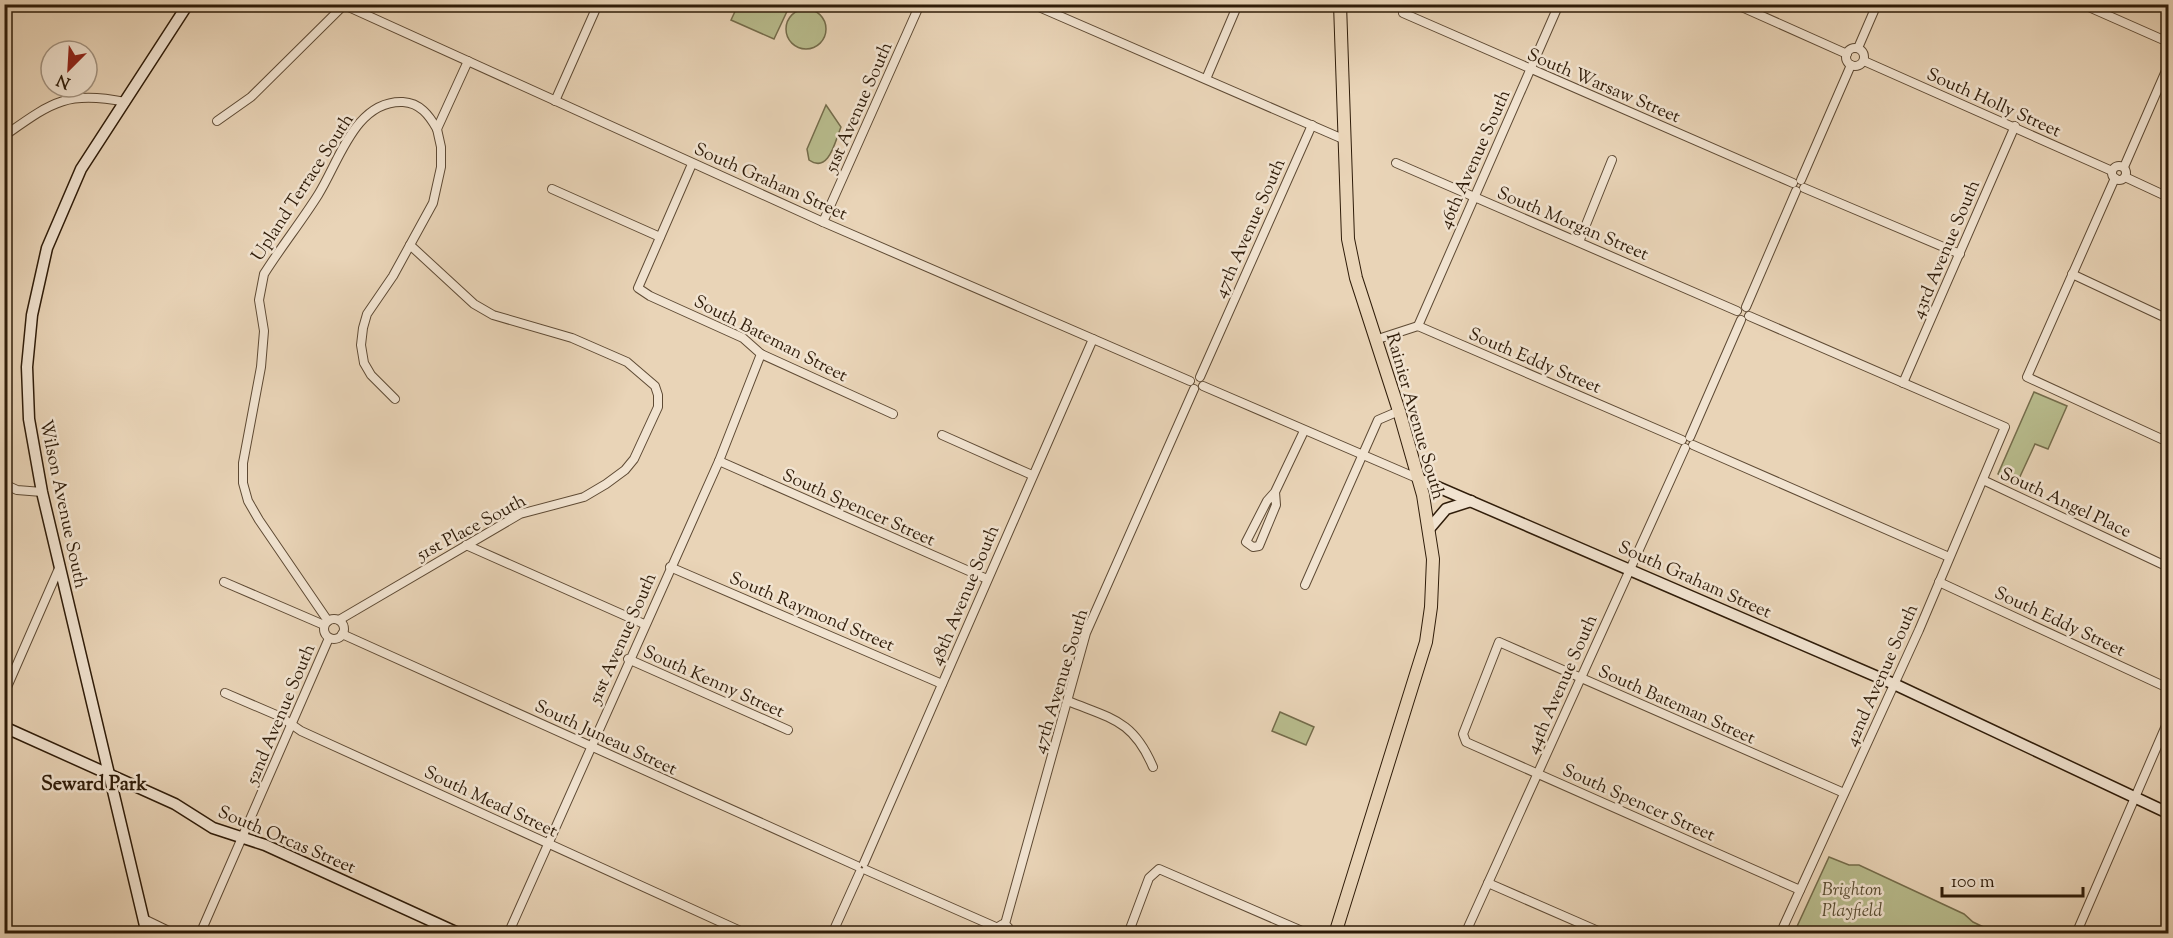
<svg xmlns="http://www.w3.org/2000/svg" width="2173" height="938" viewBox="0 0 2173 938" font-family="'Sorts Mill Goudy',serif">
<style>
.green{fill:#b8bc8d;stroke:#746c4b;stroke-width:1.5}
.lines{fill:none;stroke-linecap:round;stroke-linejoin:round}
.street-casing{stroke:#5e4a34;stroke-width:10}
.secondary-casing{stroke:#2f1c09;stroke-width:13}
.primary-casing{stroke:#2f1c09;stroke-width:14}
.street{stroke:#f1e3d0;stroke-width:8}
.secondary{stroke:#f1e3d0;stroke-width:10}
.primary{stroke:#e9d4b7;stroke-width:12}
.labels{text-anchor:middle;stroke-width:5;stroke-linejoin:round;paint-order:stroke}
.street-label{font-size:18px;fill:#2f1c09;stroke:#f1e3d0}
.park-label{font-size:18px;font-style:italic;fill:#584c31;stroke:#f1e3d0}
.neighbourhood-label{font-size:20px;font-weight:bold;fill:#2f1c09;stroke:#f1e3d0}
</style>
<rect width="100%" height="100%" fill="#e9d4b7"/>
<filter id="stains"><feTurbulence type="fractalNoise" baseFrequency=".00333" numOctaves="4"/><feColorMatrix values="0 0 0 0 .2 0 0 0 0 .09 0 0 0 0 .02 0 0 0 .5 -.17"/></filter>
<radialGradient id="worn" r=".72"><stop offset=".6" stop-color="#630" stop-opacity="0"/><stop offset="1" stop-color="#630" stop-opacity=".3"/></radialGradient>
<!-- green -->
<g class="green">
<path d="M738,5V4L790,5L774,39L731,20Z"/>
<circle cx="806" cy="29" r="20"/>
<path d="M826,105L841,127C835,141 829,174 809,160L807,149Z"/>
<path d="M2034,392L2067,406L2048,449L2035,444L2017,483L1998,474Z"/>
<path d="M1280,712L1314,727L1306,745L1272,731Z"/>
<path d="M1829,857L1849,865H1859L1964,914L1973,922L1996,933H1794Z"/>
</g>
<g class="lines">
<defs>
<g id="street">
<path d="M342,4L823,222L1190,381"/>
<path d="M1032,4L1343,139"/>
<path d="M1735,4L1847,54"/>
<path d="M2082,4L2168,42"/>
<path d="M1403,13L1793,183"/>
<circle cx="1855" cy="57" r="9"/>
<path d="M1858,48L1877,4"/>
<path d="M1864,61L2112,171"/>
<path d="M1206,79L1238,4"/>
<path d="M555,101L598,4"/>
<path d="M217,121L251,97L344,5"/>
<path d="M4,136C51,103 66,90 125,102"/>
<path d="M1396,163L1737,311"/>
<path d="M692,164L638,288L650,296L743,338L761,354L893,414"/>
<circle cx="2119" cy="173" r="7"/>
<path d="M2124,167L2168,66"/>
<path d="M2125,177L2168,197"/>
<path d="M2115,178L2027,377L2168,442"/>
<path d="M1801,180L1851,65"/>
<path d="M1804,188L1960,254"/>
<path d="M552,189L660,237"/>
<path d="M823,222L920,4"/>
<path d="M1579,242L1612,160"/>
<path d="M2072,274L2168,319"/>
<path d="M1746,307L1796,191"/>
<path d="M1749,316L2005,427L1919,630L1780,934"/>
<path d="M1418,326L1559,4"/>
<path d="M1375,340L1418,326L1682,440"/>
<path d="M1200,377L1312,125"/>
<path d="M1903,383L2015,126"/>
<path d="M1203,386L1419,479"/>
<path d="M395,399L371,375L364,363L361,345L363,328L367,314L393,276L433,203L441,167V147L437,129L468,61"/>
<path d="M942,435L1032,475"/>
<path d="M1690,437L1741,320"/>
<path d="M1693,445L1949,557"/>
<path d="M719,461L987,579"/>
<path d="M1983,480L2168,567"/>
<path d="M4,484L17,490L42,492"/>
<path d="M1275,492L1267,501L1246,542L1253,547L1259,546L1276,505L1275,492L1304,431"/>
<path d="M466,545L644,624"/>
<path d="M670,567L942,684"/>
<path d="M224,582L324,625"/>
<path d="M1939,582L2168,688"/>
<path d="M1305,585L1378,420L1399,411"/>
<circle cx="334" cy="629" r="10"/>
<path d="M339,620L520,514L584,497L606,484L625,470L634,459L658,407V395L655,386L627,362L572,338L493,315L474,304L410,245"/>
<path d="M328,621L259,520L248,501L243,483V463L261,367L264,331L259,300L264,274C281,247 301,222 318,195C339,162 355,100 403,102C420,103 429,115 437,129"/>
<path d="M342,634L857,866"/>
<path d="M628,659L788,730"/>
<path d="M225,693L281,717L301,731L747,934"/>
<path d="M4,694L60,566"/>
<path d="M1068,701C1112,719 1133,720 1153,767"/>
<path d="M864,863L1093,339"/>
<path d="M866,870L998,928"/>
<path d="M1488,883L1605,934"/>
<path d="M1800,890L1466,742L1463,734L1499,642L1844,793"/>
<path d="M144,919L175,934"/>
<path d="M1005,924L1086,633L1194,389"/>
<path d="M200,934L329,638"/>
<path d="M508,934L719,461L761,354"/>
<path d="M832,934L860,872"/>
<path d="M999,934L998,927L1003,924L1008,927V934"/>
<path d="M1128,934L1149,878L1159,869L1309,934"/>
<path d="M1465,934L1685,448"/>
<path d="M2076,934L2168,721"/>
</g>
<g id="secondary">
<path d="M1419,479L1894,684L2168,813"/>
<path d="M1429,529L1446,509L1471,501"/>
<path d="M4,727L175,804L213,828L265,845L460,934"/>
<path d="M147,934L42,492L29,419L27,367L32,315L47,248L81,169L188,4"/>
</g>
<path id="primary" d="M1335,934L1426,642L1431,607L1433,559L1423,495L1399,411L1356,278L1348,239L1340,4"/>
</defs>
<!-- street casing -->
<use href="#street" class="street-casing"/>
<!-- secondary casing -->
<use href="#secondary" class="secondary-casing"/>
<!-- primary casing -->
<use href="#primary" class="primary-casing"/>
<!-- street -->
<use href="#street" class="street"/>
<!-- secondary -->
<use href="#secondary" class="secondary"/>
<!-- primary -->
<use href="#primary" class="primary"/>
</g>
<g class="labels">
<!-- street labels -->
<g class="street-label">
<text transform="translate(1604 85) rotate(23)" y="6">South Warsaw Street</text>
<text transform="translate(1994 102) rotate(24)" y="6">South Holly Street</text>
<text transform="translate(858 107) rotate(-66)" y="6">51st Avenue South</text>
<text transform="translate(1474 159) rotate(-66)" y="6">46th Avenue South</text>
<text transform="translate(771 181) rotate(24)" y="6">South Graham Street</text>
<text transform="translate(302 187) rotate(-57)" y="6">Upland Terrace South</text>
<text transform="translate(1573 223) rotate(23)" y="6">South Morgan Street</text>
<text transform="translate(1249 228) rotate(-66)" y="6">47th Avenue South</text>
<text transform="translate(1945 249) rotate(-67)" y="6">43rd Avenue South</text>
<text transform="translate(771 338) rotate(27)" y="6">South Bateman Street</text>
<text transform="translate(1535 360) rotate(23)" y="6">South Eddy Street</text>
<text transform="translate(1416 416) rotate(74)" y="6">Rainier Avenue South</text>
<text transform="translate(2066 502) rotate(25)" y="6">South Angel Place</text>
<text transform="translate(64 504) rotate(78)" y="6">Wilson Avenue South</text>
<text transform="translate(859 507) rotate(24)" y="6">South Spencer Street</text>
<text transform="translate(471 527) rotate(-28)" y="6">51st Place South</text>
<text transform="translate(1695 579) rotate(24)" y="6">South Graham Street</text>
<text transform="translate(964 595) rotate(-67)" y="6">48th Avenue South</text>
<text transform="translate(812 611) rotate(23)" y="6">South Raymond Street</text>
<text transform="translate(2060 621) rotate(25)" y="6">South Eddy Street</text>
<text transform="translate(622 638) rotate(-66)" y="6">51st Avenue South</text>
<text transform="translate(1881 675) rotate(-66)" y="6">42nd Avenue South</text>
<text transform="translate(714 681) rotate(24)" y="6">South Kenny Street</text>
<text transform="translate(1060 681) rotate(-73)" y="6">47th Avenue South</text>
<text transform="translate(1561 684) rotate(-66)" y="6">44th Avenue South</text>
<text transform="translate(1677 704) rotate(24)" y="6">South Bateman Street</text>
<text transform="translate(280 714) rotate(-67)" y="6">52nd Avenue South</text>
<text transform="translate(606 737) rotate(25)" y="6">South Juneau Street</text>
<text transform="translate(491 801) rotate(25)" y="6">South Mead Street</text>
<text transform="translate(1639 802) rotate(24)" y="6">South Spencer Street</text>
<text transform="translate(287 839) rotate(23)" y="6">South Orcas Street</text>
</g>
<!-- park labels -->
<g class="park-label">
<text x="1852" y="895">Brighton<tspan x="1852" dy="21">Playfield</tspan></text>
</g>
<!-- neighbourhood labels -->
<g class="neighbourhood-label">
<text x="94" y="790">Seward Park</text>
</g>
</g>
<!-- margin -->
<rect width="2173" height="938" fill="none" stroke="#e9d4b7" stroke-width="24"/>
<rect x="6" y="6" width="2161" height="926" fill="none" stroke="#2f1c09" stroke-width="3"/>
<rect x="12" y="12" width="2149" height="914" fill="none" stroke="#2f1c09" stroke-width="1.5"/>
<!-- north arrow -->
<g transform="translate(69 69) rotate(204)"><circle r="28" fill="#f1e3d0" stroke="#a39380" stroke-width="1.5"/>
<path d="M0-4.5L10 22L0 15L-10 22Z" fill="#8f2418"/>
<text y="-9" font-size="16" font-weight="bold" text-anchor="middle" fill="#2f1c09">N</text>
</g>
<!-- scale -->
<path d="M1942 887v9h141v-9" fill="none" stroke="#2f1c09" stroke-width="3"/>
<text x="1951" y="887" font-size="18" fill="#2f1c09" stroke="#f1e3d0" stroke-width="4.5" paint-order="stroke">100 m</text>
<rect width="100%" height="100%" filter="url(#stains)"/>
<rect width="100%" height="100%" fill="url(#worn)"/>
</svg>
